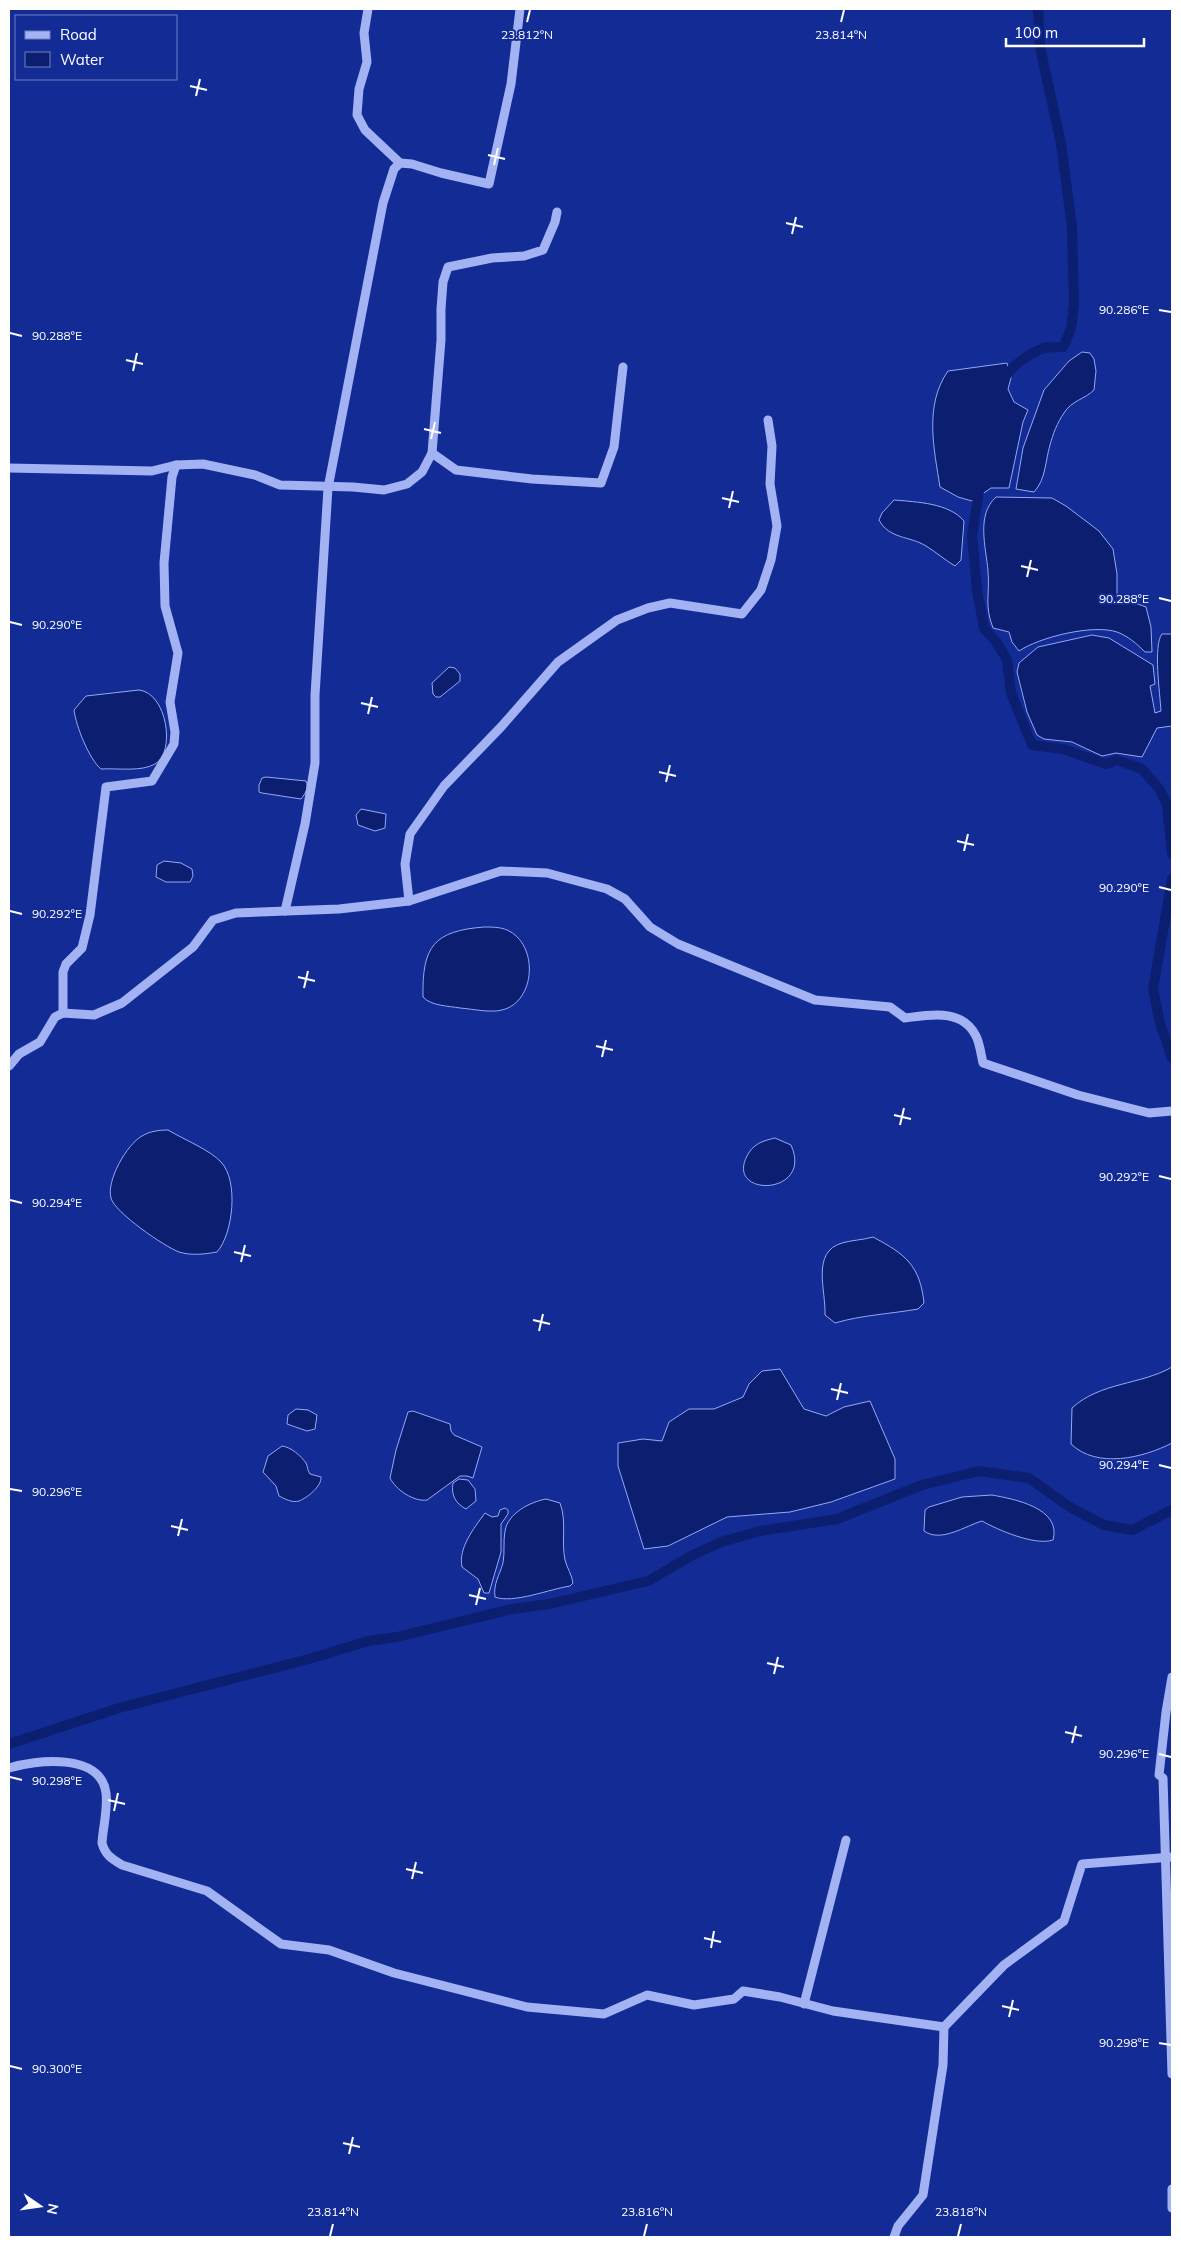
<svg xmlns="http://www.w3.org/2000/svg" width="1181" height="2246" viewBox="0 0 1181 2246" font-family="Mulish,sans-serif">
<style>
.water{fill:#0c1e70;stroke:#94a9f5}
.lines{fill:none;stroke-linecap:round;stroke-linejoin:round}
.canal{stroke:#0c1e70;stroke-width:10}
.minor{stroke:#a2b2f2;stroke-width:9}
.ticks{fill:none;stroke:#fff;stroke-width:2}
.ticks-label{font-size:12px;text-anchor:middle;fill:#fff;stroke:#132b94;stroke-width:4;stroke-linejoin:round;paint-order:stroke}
</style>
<rect width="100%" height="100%" fill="#132b94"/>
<!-- water -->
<g class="water">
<path d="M1082,352L1090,353L1094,359L1096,371L1094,390C1085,399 1071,401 1064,413C1057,423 1053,434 1050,445C1045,462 1046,479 1034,492L1016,489L1023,448L1044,390L1069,361Z"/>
<path d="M1007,363L1011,378L1008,389L1014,402L1028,410L1023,422L1009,488H991L972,501L958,497L940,487C934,449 924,405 948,371Z"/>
<path d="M996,497L1052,498L1066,506L1099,531L1113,549L1117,574V596L1124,603H1135L1146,607L1151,627L1152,652H1145C1137,644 1128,636 1117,632C1093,624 1040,637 1019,651L1012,642L1009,632L993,628C984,605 990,594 988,571C986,547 976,515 996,497Z"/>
<path d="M894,500C917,502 949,503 964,521L961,560L955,566C945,560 936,552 926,546C910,536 889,539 879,520L882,513Z"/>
<path d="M1162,634H1172V726L1157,728L1142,757L1116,753L1102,756L1072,742L1044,739L1037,735L1027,712L1017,672L1019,663L1038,647L1092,635L1109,638L1153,665L1155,684L1150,686L1155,713L1161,711C1160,694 1153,645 1162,634Z"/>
<path d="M449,667L455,668L460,674V681L440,697H436L433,694L432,683Z"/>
<path d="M139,690C167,693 176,752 155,764C141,772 118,768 101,769C89,759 76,726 74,710L86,696Z"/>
<path d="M266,777L306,781C309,788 305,794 301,799L262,793L259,792V785L262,778Z"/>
<path d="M361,809L386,814L385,828L375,831L358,825L356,815Z"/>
<path d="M164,861L181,863L192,869L193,876L190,882H166L156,877L157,865Z"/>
<path d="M484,927C492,927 500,927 507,930C539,944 536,1002 502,1010C490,1013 473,1009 460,1008C449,1006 431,1006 423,997C422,946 434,931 484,927Z"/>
<path d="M168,1130C183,1139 210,1150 221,1162C239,1181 233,1234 217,1252C205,1254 192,1256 179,1252C165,1247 114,1212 111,1198C106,1181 127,1144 142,1136C150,1131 160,1130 168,1130Z"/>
<path d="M775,1138L791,1145C814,1196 725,1198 747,1156C753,1144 762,1141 775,1138Z"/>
<path d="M873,1237C905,1254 920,1265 924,1303L918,1309C890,1314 862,1315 835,1323L825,1315C826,1290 811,1252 842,1243C852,1240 863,1240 873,1237Z"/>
<path d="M1172,1367V1443C1143,1458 1097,1469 1071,1444L1072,1408C1100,1382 1141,1385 1172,1367Z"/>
<path d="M780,1369L804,1409L826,1416L844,1407L870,1401L895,1459V1479L831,1502L790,1512L727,1517L668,1546L644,1549L618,1466V1443L643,1439L662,1441L669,1422L689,1409H714L743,1397L749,1384L762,1371Z"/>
<path d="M296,1409L308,1410L317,1415L315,1429L307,1431L287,1424L288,1415Z"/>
<path d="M413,1411L450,1424L451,1431L454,1435L482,1447L473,1478L467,1476H460L427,1500C414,1502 396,1490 390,1478L396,1450L408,1412Z"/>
<path d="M282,1446C291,1447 301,1456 306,1463C308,1467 307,1470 310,1474L321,1477C322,1486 307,1498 299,1501C292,1503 285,1499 279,1496L276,1486L263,1472L268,1456Z"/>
<path d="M459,1479L468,1480L475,1489L476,1501L466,1509C455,1503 451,1495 453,1483Z"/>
<path d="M992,1495C1014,1499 1062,1508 1053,1540C1035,1546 998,1530 982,1521C965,1526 941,1543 924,1531L925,1510L929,1507L962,1497Z"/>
<path d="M546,1499L560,1503C567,1521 561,1541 565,1560C567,1568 572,1575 573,1583L570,1586C550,1589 513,1604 495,1597C493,1584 500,1574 503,1563C505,1552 503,1542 505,1531C508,1513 530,1502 546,1499Z"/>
<path d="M505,1508L508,1510V1514L501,1524V1552L489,1593H484L478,1579L462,1567C458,1548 474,1528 485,1513L492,1517L498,1516L500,1510Z"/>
</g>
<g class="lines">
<!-- canal -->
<g class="canal">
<path d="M1002,383C1007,369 1029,353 1044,348C1049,347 1057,347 1063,347L1071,329L1074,305L1072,227L1061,144L1040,47L1038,9"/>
<path d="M980,485L972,535L977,590L984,628L997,643L1007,660L1011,693L1032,745L1063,749L1106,764L1117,760L1142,769L1160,790L1167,805L1172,854"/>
<path d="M1172,879L1153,989L1160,1023L1172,1058"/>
<path d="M9,1744L119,1708L309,1659L368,1641L397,1637L512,1609L549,1604L648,1581L691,1556L721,1542L760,1531L837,1519L922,1485L979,1471L1029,1478L1068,1506L1104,1525L1132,1530L1172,1510"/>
</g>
<!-- minor -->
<g class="minor">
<path d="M368,9L364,33L367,62L359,89L357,115L365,130L400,163"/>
<path d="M432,453L456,470L532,479L601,483L614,447L623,367"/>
<path d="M9,468L152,471L176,465L203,464L255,475L280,485L353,487L384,490L407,484L422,472L432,453L441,340V309L443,282L448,267L492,258L524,256L543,250L555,222L557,212"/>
<path d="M409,901L405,864L410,834L444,786L501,727L558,662L617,620L648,608L670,603L742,614L761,590L771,560L777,526L770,484L772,446L768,420"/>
<path d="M285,911L305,824L315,763V695L328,488L383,203L394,169L400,163L412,164L441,173L489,184L511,84L520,9"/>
<path d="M63,1013V972L66,964L82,948L90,915L106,787L152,781L174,744L175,732L170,702L178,653L165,606L164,563L172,477L176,465"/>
<path d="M9,1066L19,1054L40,1042L55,1017L63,1013L94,1015L122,1003L193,947L213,920L236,913L339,909L409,901L501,871L547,873L607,889L625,899L650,927L678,944L815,1000L890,1007L905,1018C930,1015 962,1008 976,1036C980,1044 981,1055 983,1063L1078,1095L1149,1113L1172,1111"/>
<path d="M1172,1677L1166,1712L1159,1775L1163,1778L1172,2074"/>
<path d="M9,1768C35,1760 101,1752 106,1793C108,1809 103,1827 102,1843C105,1855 112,1859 122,1865L207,1891L281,1944L329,1950L394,1973L527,2007L604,2014L647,1995L694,2005L734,1999L743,1991L780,1997L833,2011L944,2027"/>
<path d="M804,2004L846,1840"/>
<path d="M1172,2189V2208"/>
<path d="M894,2237L898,2226L923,2195L943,2065L944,2027L1004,1965L1064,1921L1082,1864L1172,1857"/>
</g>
</g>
<!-- ticks -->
<path class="ticks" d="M527,22L530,10M841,22L844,10M190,86L207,90M196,96L200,79M488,155L505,159M494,165L498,148M786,223L803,227M792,234L796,217M1159,310L1171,312M10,333L22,336M126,360L143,364M133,371L137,353M424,429L441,433M431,439L435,422M722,498L739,502M729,508L733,491M1021,566L1038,570M1027,577L1031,560M1159,598L1171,601M10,622L22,625M361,703L378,707M368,714L372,697M659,772L676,776M666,782L670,765M957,841L974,845M964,851L968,834M1159,887L1171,890M10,911L22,914M298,977L315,981M304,988L308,971M596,1046L613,1050M602,1057L606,1040M894,1115L911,1119M900,1125L904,1108M1159,1176L1171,1179M10,1200L22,1203M234,1252L251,1256M241,1262L245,1245M533,1320L550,1324M539,1331L543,1314M831,1389L848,1393M837,1400L841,1383M1159,1465L1171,1468M10,1489L22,1491M171,1526L188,1530M178,1536L182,1519M469,1595L486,1599M476,1605L480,1588M767,1663L784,1667M774,1674L778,1657M1065,1732L1082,1736M1072,1743L1076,1726M1159,1754L1171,1757M10,1777L22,1780M108,1800L125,1804M114,1811L118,1793M406,1869L423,1873M412,1879L416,1862M704,1938L721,1942M711,1948L714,1931M1002,2006L1019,2010M1009,2017L1013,2000M1159,2043L1171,2045M10,2066L22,2069M343,2143L360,2147M349,2154L353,2137M330,2236L333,2224M644,2236L647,2224M958,2236L961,2224"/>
<g class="ticks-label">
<text x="527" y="39">23.812°N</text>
<text x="841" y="39">23.814°N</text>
<text x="1124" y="314">90.286°E</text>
<text x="57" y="340">90.288°E</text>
<text x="1124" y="603">90.288°E</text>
<text x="57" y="629">90.290°E</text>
<text x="1124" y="892">90.290°E</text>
<text x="57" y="918">90.292°E</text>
<text x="1124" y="1181">90.292°E</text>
<text x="57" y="1207">90.294°E</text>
<text x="1124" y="1469">90.294°E</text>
<text x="57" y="1496">90.296°E</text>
<text x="1124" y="1758">90.296°E</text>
<text x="57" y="1785">90.298°E</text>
<text x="1124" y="2047">90.298°E</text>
<text x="57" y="2073">90.300°E</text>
<text x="333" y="2216">23.814°N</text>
<text x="647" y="2216">23.816°N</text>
<text x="961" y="2216">23.818°N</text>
</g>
<!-- border -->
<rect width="1181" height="2246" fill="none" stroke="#ffffff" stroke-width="20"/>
<!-- legend -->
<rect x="15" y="15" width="162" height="65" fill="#132b94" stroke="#7180bf"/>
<rect x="25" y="31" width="25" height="8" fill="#a2b2f2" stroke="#7180bf"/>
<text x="60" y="40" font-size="15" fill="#ffffff">Road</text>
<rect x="25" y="52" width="25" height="15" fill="#0c1e70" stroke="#7180bf"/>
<text x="60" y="65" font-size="15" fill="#ffffff">Water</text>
<!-- north arrow -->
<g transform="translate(40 2206) rotate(103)" stroke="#132b94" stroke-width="4" paint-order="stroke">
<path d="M0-4L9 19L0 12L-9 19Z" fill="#ffffff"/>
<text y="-8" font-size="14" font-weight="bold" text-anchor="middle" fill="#ffffff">N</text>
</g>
<!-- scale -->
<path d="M1006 38v8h138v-8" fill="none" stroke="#ffffff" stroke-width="2.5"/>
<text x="1014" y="38" font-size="15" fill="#ffffff" stroke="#132b94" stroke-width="4" paint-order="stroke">100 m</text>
</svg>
